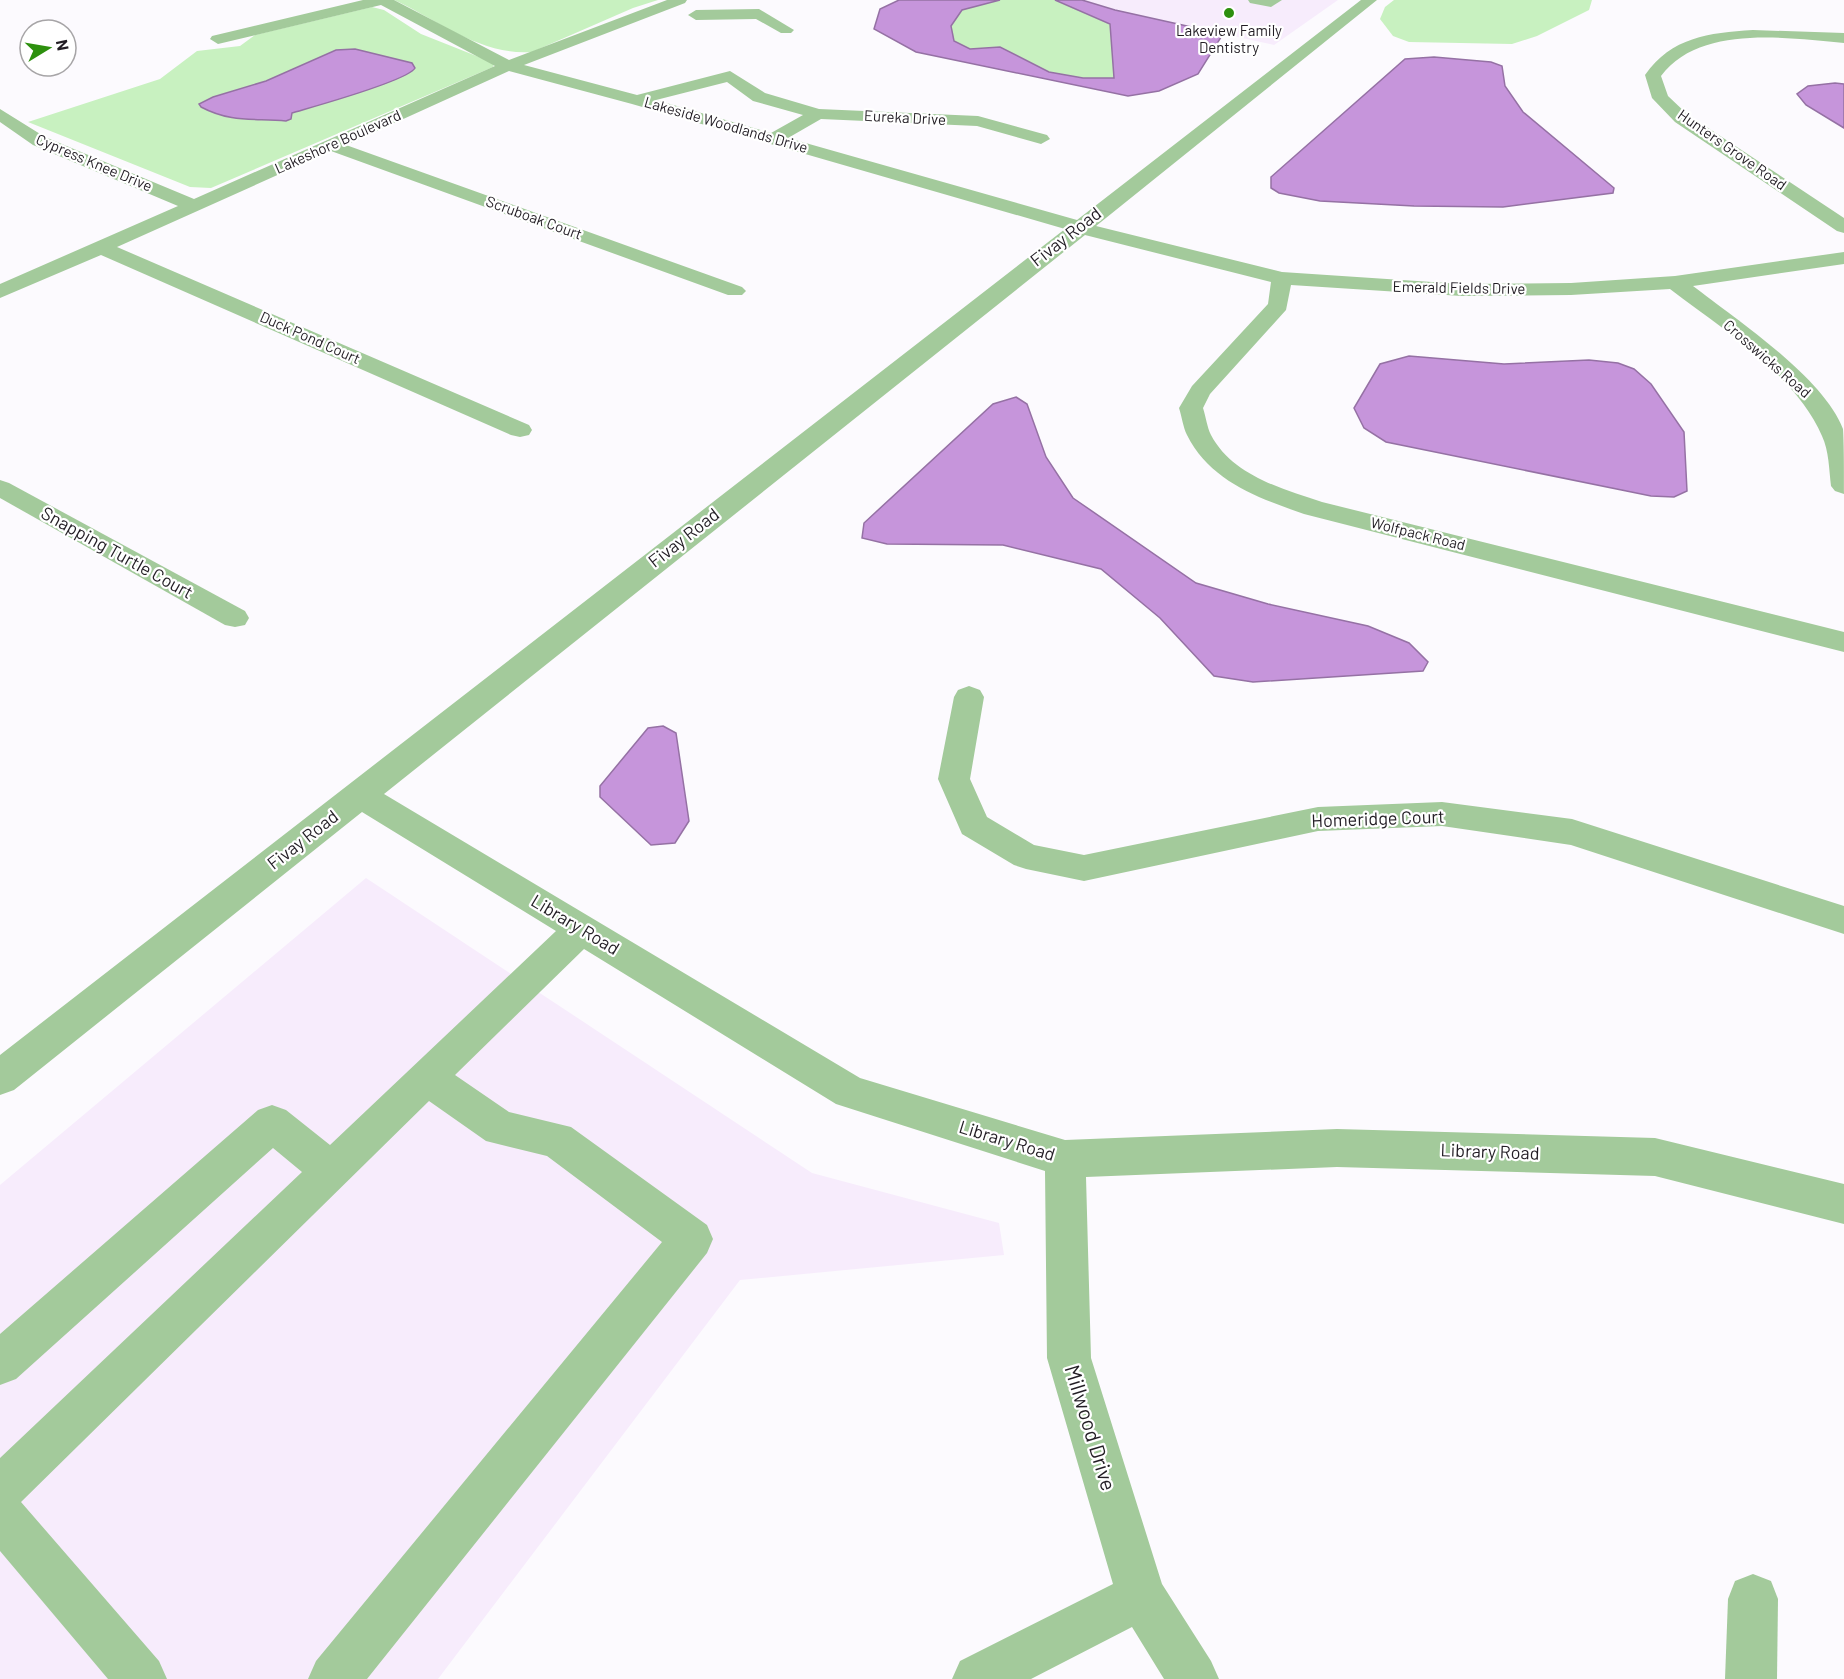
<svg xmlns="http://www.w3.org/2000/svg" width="1844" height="1679" viewBox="0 0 1844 1679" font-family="Barlow,sans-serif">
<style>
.built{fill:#f7ecfc}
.green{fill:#c8f1c0}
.water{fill:#c695db;stroke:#9571a4;stroke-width:1.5}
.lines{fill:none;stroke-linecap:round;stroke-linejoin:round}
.minor{fill:#a3ca9b;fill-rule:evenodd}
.poi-dot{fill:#2d900e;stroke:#fff;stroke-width:2}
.labels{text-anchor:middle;stroke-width:4.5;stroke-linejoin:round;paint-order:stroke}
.far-poi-label{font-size:15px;fill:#221d24;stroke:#fff}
.far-street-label{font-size:15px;fill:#221d24;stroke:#fff}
.street-label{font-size:18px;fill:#221d24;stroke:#fff}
.near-street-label{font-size:21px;fill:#221d24;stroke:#fff}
</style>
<rect width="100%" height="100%" fill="#fcfafe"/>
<!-- built -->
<g class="built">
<path d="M1082,0H1338L1274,45L1115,10Z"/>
<path d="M366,878L812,1173L999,1223L1004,1255L740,1280L438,1679H0V1185Z"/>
</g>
<!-- green -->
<g class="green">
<path d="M394,0H658L633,8L532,52C481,56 438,20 394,0Z"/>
<path d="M1000,0H1055L1110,24L1114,78H1083L1049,72L1000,47L970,49L954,41L951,26L962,10Z"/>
<path d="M1394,0H1592L1589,10L1537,36L1512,44L1409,42L1393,36L1380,19L1385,7Z"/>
<path d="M372,7L384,10L421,34L489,61L494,64L493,67L211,188L190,187L28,122L160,79L197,51L240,46L255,35Z"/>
</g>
<!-- water -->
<g class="water">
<path d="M899,0H1000L962,10L951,26L954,41L970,49L1000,47L1049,72L1083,78H1114L1110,24L1055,0H1082L1115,10L1223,34L1198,74L1159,91L1128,96L916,52L874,29L880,9Z"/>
<path d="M355,49L412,63L415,68C408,81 312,107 292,113L291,119L286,121C254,118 231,123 201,107L199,104L213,97L266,81L336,50Z"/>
<path d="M1434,57L1491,62L1502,66L1505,86L1523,112L1614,188L1613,193L1503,207L1414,206L1320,201L1279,193L1271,188V177L1405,59Z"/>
<path d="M1835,83L1844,84V128L1806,105L1797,94L1808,86Z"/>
<path d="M1409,356L1504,364L1589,360L1618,363L1634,369L1651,384L1684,432L1687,491L1674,497L1651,496L1386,442L1364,428L1354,408L1380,364Z"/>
<path d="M1016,397L1027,404L1046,457L1073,498L1196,583L1268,604L1368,626L1409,643L1428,662L1423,671L1253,682L1214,676L1160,618L1101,569L1003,545L887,544L862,538L864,523L993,404Z"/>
<path d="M663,726L676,733L689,821L675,843L651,845L600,797V786L648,728Z"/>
</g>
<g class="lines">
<!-- minor -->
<g class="minor">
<path d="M363,0H394L509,60L667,0H687L685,3L524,65L637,95L730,71L765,93L819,109L978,116L1047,135L1050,139L1041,144L977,126L821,119L788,138L1077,220L1361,0H1377L1096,226L1282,272L1462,284L1571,283L1675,276L1844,252V264L1693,286C1737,320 1823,377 1843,429C1844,443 1844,477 1844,494L1835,491L1831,486C1829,469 1829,451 1822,436C1796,375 1721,328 1670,289L1571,295L1462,296L1291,285L1286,310L1210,394L1203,408C1206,417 1207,427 1211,435C1232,475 1282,489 1322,502L1844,632V652L1304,514C1258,498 1210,481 1187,435C1183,427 1182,417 1179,408L1192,386L1268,304L1271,282L1085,235L384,794L860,1078L1065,1140L1337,1129L1655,1138L1844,1184V1224L1655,1176L1337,1167L1086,1177L1091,1358L1162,1584L1211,1661L1219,1679H1164L1132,1627L1031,1679H952L960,1661L1113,1584L1047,1358L1045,1171L836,1104L584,949L455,1075L509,1112L571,1127L707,1225L713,1239L707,1253L367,1679H308L316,1661L662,1242L547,1156L486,1141L429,1101L21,1502L159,1661L167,1679H108L0,1551V1458L302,1172L273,1148L16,1379L0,1385V1334L258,1110L272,1105L286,1110L330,1145L556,931L362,812L14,1090L0,1095V1055L1065,229L632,104L509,71L346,145L742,287L746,291L742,295H728L331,151L117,247L529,425L532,430L529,435L520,437L511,435L101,255L0,298V284L178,206L33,145L0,122V109L45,137L194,199L495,66L381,5L218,44L210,39L212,36ZM727,82L753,101L803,115L771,133L656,100Z"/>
<path d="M1248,0H1282L1271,7L1250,3Z"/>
<path d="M759,9L794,30L791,33H781L756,19L696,20L688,15L696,10Z"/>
<path d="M1753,30L1844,33V43C1787,38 1700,24 1661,76L1668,96L1687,114L1844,218V233L1837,231L1675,122L1652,98L1645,75C1672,37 1708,33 1753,30Z"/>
<path d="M0,480L9,483L245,611L249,618L245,625L235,627L225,625L0,498Z"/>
<path d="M969,686L980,690L984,697L970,779L987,817L1034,845L1084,855L1318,807L1442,802L1572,819L1844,906V934L1571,845L1442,826L1318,831L1084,881L1026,869L1014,865L962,834L938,779L954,697L958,690Z"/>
<path d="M1753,1574L1771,1581L1778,1599L1777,1679H1725L1728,1599L1735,1581Z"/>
</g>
</g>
<!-- markers -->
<circle class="poi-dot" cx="1229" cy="13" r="6"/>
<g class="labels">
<!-- far-poi labels -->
<g class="far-poi-label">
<text x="1229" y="36">Lakeview Family<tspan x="1229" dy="17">Dentistry</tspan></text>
</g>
<!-- far-street labels -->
<g class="far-street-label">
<text transform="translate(905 118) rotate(3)" y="5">Eureka Drive</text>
<text transform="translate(726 125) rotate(16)" y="5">Lakeside Woodlands Drive</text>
<text transform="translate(338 142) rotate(-24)" y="5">Lakeshore Boulevard</text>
<text transform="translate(1732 150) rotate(35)" y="5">Hunters Grove Road</text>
<text transform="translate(94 163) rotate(23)" y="5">Cypress Knee Drive</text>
<text transform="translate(534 218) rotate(20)" y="5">Scruboak Court</text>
<text transform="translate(1459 288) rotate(1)" y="5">Emerald Fields Drive</text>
<text transform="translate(310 338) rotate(24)" y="5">Duck Pond Court</text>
<text transform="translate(1767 359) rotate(41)" y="5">Crosswicks Road</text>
<text transform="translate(1418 534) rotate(14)" y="5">Wolfpack Road</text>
</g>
<!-- street labels -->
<g class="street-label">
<text transform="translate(1066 237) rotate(-38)" y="6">Fivay Road</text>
<text transform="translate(684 538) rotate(-38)" y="6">Fivay Road</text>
<text transform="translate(117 553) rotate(29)" y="6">Snapping Turtle Court</text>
<text transform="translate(1378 819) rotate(-2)" y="6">Homeridge Court</text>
<text transform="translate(303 840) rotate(-38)" y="6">Fivay Road</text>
<text transform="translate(575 925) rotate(31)" y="6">Library Road</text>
<text transform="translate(1007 1141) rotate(17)" y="6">Library Road</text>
<text transform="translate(1490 1152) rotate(2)" y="6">Library Road</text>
</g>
<!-- near-street labels -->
<g class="near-street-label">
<text transform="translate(1090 1428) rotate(73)" y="7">Millwood Drive</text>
</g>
</g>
<!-- north arrow -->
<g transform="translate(48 48) rotate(79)"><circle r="28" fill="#ffffff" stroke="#a7a5a7" stroke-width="1.5"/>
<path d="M0-4.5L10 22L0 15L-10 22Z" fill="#2d900e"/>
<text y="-9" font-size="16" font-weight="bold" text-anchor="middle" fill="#221d24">N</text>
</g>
</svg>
